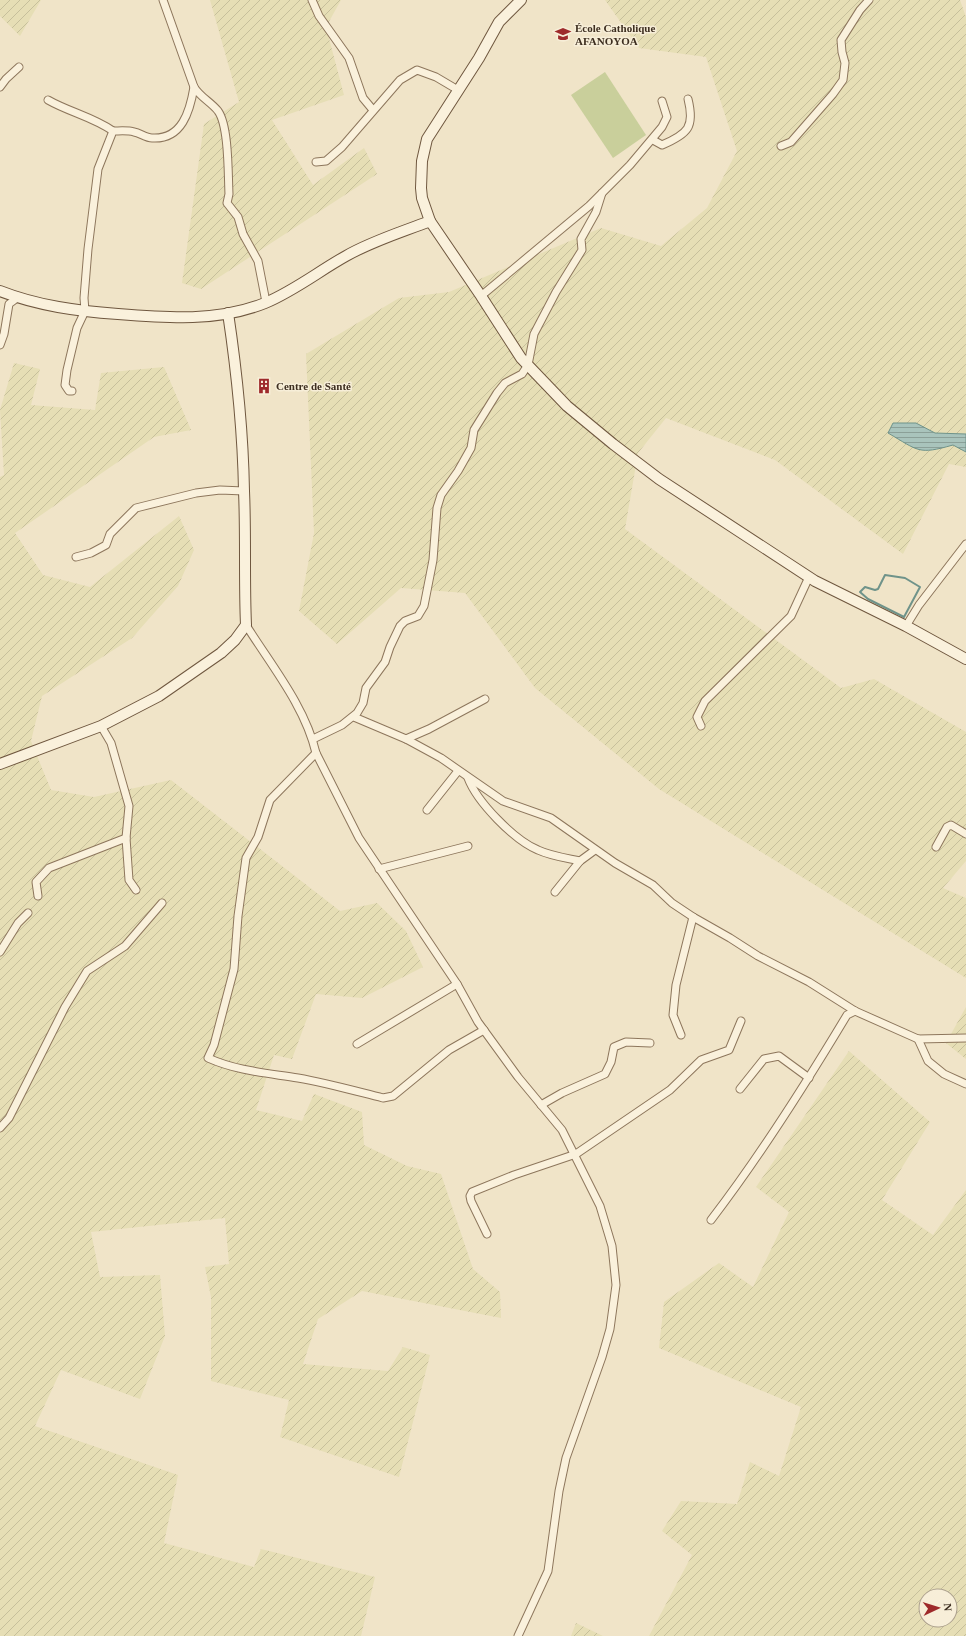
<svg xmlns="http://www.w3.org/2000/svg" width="966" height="1636" viewBox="0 0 966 1636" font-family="Georgia,serif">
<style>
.farmland{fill:url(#farmland-furrows);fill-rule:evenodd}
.green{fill:#c9cf9b}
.water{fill:url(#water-rules);stroke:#6f938a}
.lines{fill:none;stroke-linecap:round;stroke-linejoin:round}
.stream{stroke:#6f938a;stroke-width:2}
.street-casing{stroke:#8d765c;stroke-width:9}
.secondary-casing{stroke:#6f573f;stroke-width:12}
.street{stroke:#faf1dc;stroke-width:7}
.secondary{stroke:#faf1dc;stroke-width:10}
.labels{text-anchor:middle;stroke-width:3;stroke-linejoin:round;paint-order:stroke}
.poi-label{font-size:11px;font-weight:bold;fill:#3d2e20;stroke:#f7eed8;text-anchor:start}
</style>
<defs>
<pattern id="farmland-furrows" width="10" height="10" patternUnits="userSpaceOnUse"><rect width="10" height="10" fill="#e6deb5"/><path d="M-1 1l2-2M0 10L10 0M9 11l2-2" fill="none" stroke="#c6bf9b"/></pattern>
<pattern id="water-rules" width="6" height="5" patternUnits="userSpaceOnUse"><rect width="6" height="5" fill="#a9c4bc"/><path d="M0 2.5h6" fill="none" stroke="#8ba098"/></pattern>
</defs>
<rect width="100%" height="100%" fill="#f0e4c8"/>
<!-- farmland -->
<g class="farmland">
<path d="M0,0H41L20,36L0,16Z"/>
<path d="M210,0H341L326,27L344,95L272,120L313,185L364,148L377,174L201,289L182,283L204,124L239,102Z"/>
<path d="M605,0H960L966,17V467L949,464L903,554L775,460L666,418L638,453L625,529L841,688L874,679L966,732V861L943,888L966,898V978L659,789L535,688L465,593L401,588L337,644L299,611L314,533L306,354L399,298L449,292L601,228L661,246L707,208L737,151L706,57L639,48Z"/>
<path d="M14,363L40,369L31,405L95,410L101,373L164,367L191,430L154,437L15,533L43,575L90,587L179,516L194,550L178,586L132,638L42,696L31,741L51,790L94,797L171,780L340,911L377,903L406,931L423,967L362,998L316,994L292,1059L274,1055L256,1110L302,1121L314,1094L362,1112L364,1145L407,1166L441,1174L473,1269L500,1292L501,1318L362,1291L318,1319L303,1364L388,1371L403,1347L430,1355L399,1477L280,1437L289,1400L211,1381V1297L205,1267L229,1264L225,1218L91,1232L100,1277L160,1275L165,1336L140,1399L61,1370L35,1426L178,1475L164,1543L254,1567L261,1549L375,1577L361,1636H0V477L4,475L0,410Z"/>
<path d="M966,1007V1059L946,1043Z"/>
<path d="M849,1051L930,1122L882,1200L933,1235L966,1190V1636H649L692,1555L662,1531L681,1501L737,1504L750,1462L779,1476L801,1407L659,1348L664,1302L719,1263L753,1287L789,1212L756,1187ZM926,1596H950V1620H926Z"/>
<path d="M576,1623L603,1636H571Z"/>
</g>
<!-- green -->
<path class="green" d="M605,72L646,135L613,158L571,95Z"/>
<!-- water -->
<path class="water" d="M893,423H916L935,433L966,434V452L953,445C918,455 919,451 888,433Z"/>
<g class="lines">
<!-- stream -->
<path class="stream" d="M885,575L905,578L920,587L904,617L868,599L860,592L865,587L875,590L878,589Z"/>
<defs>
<g id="street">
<path d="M163,0L194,87C200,97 211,102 218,111C229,126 228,175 229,194L227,203L238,217L243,234L258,261L266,302"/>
<path d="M312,0L319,16L349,58L363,98L373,110"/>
<path d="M0,87L6,79L19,67"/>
<path d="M48,100C69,112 93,117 113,131"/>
<path d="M653,140L662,145C688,134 695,127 688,99"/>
<path d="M781,146L791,142L833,94L843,80L845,63L842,52L841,40L860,10L869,0"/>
<path d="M316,162L326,161L342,147L400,80L417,70L436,77L458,90"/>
<path d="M481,296L589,206L630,165L662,127L667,117L662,101"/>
<path d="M0,345L4,334L9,304L17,298"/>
<path d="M72,391H69L65,385L67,370L77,328L85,311L84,298L88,249L98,169L113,131C119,131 128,130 134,132C140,133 146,138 152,138C182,140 190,111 194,87"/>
<path d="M76,557L91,553L106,545L110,534L136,508L196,493L220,490L244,491"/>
<path d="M246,625C271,665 305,706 316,753L359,838L457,984L478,1022L518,1077L562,1130L600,1206L612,1246L616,1285L610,1329L602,1357L566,1458L559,1491L548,1571L518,1636"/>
<path d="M906,626L919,605L966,544"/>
<path d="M354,717L406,739L429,729L485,699"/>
<path d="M101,726L111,743L129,806L126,838L129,880L136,890"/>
<path d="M701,726L697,717L705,701L791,616L809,577"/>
<path d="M313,739L342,725L357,713L363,703L366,688L385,662L390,647L400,626L405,621L418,616L424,606L433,560L437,508L441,495L458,471L471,448L474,430L497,393L505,383L522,374L528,365L534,334L556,292L582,250L581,239L596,212L602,193"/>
<path d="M406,739L441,758L503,801L551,818L615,863L653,885L672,903L693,917L730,938L758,956L809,982L855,1011L918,1039L966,1038"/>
<path d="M316,753L270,800L258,837L246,858L238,916L234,969L214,1045L208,1058C237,1071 267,1073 298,1078C327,1083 355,1091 383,1098L393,1096L449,1050L484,1030"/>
<path d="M468,778C477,802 514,840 538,850C551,856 566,858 580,861"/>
<path d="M427,810L458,771"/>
<path d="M936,847L947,827L951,825L966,834"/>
<path d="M379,869L468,846"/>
<path d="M555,892L580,861L595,850"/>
<path d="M38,896L36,882L49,868L126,838"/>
<path d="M0,952L18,923L28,913"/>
<path d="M681,1035L673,1015L676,985L693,917"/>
<path d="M918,1039L928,1061L944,1074L966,1084"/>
<path d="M357,1044L457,984"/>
<path d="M740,1089L764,1059L779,1056L809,1078"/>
<path d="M541,1105L562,1093L605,1074L611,1062L614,1047L626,1042L650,1043"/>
<path d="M0,1128L9,1118L65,1007L87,971L125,946L162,903"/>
<path d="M711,1220C761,1155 805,1085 847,1015L855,1011"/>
<path d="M487,1234L471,1201L470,1196L472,1192L514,1175L576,1154L670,1090L701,1060L729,1050L741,1021"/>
</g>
<g id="secondary">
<path d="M430,221L422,198L421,188L422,161L427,139L479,58L499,22L521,0"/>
<path d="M0,291C38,306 78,311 118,314C168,318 218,322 265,303C294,291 319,271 346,256C372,241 402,232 430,221L481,296L521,358L567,406L613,444L659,479L815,581L906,626L966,659"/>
<path d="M0,764L101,726L159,696L221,653L235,640L246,625C244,580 246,536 244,491C243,432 237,373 228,313"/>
</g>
</defs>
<!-- street casing -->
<use href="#street" class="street-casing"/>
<!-- secondary casing -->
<use href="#secondary" class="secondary-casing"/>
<!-- street -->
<use href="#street" class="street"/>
<!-- secondary -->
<use href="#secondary" class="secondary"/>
</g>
<!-- icons -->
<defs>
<symbol id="school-bare" viewBox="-9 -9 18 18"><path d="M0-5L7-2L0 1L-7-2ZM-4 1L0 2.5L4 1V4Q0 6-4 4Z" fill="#9e2a2b" stroke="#f7eed8" stroke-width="2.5" paint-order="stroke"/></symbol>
<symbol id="building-bare" viewBox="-9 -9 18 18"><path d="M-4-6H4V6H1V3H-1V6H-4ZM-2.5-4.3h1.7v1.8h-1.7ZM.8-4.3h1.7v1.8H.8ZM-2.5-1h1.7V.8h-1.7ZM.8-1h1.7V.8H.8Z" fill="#9e2a2b" stroke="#f7eed8" stroke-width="2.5" paint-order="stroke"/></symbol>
</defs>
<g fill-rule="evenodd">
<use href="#school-bare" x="552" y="23" width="22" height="22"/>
<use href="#building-bare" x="253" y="375" width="22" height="22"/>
</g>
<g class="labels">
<!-- poi labels -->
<g class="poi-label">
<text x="575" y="32">École Catholique<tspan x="575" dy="13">AFANOYOA</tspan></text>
<text x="276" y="390">Centre de Santé</text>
</g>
</g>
<!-- north arrow -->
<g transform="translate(938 1608) rotate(86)"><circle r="19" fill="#f7eed8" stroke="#ada18e"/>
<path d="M0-3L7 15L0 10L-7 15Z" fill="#9e2a2b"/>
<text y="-6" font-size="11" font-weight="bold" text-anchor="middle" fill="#3d2e20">N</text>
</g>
</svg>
